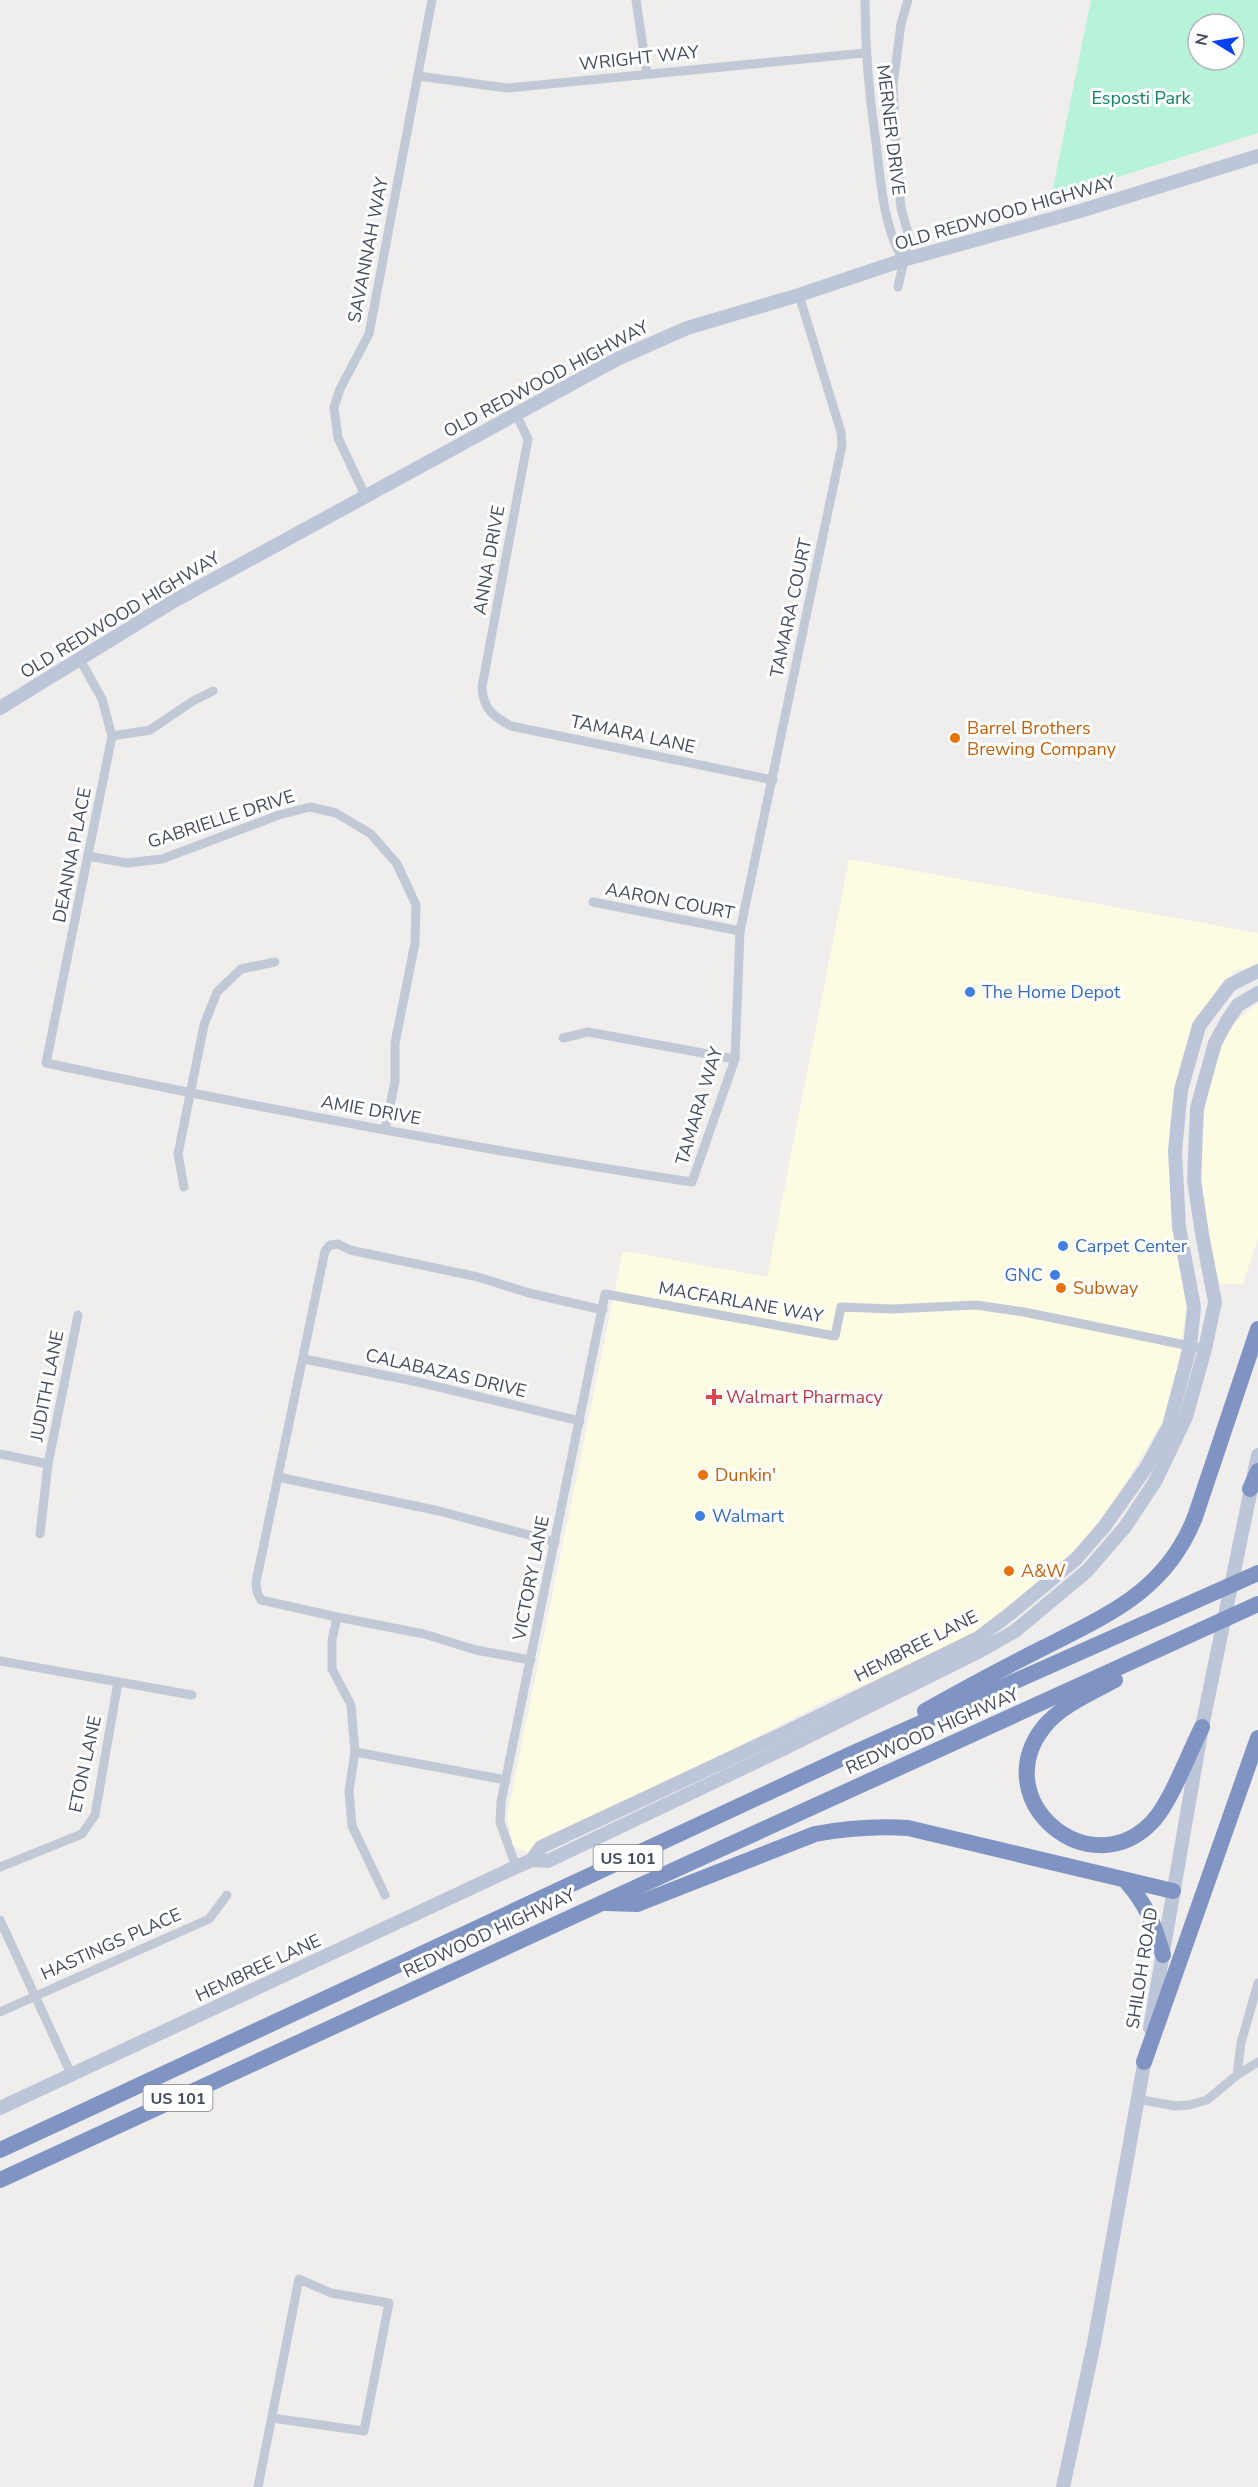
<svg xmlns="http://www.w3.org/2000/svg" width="1258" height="2487" viewBox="0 0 1258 2487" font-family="'Nunito Sans',sans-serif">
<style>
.commercial{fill:#fefbe3}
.green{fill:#b6f3d9;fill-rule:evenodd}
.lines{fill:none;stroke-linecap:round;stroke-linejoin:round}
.street{stroke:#c2c9d6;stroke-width:9}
.secondary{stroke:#bdc6d9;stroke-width:14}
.highway{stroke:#7f94c2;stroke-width:16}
.food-dot{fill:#e8710a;stroke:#fff;stroke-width:2}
.shop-dot{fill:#3f7fe0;stroke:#fff;stroke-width:2}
.health-dot{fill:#e0444e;stroke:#fff;stroke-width:2}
.labels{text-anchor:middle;stroke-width:6;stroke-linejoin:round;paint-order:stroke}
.shield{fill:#fff;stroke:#7c828e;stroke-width:1.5}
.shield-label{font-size:16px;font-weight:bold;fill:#444c5d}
.street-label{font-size:18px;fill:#444c5d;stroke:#fff}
.park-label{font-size:18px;fill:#0d855f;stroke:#fff}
.food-label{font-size:18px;fill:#c56008;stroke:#fff;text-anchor:start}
.shop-label{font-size:18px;fill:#366cbe;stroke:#fff;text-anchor:start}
.health-label{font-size:18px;fill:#be3a42;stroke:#fff;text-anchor:start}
</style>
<rect width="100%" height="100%" fill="#f0eded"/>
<!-- commercial -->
<g class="commercial">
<path d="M849,859L1258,933V965L1234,971L1194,1019L1170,1120L1171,1208L1187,1309L1177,1370L1163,1421L1126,1482L1086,1540L1051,1576L966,1640L822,1703L639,1798L527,1852L513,1846L507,1815L623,1251L767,1277Z"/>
<path d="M1258,1003V1238L1243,1284H1217L1203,1206L1201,1131L1211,1075L1230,1026Z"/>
</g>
<!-- green -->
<path class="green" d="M1091,0H1258V133L1051,198ZM1198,24H1234V60H1198Z"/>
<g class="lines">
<!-- street -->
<g class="street">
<path d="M636,0L647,74"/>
<path d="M865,0C865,49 869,95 876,143C881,183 883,225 903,260"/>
<path d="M418,76L507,88L865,53"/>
<path d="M898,287L909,237L901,208L897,166L893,85L901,24L908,0"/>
<path d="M516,414L528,439L482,687C483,709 493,716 511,726L773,780"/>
<path d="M365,495L338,438L334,407L340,389L369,334L432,0"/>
<path d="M79,658L102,699L112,736L46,1063C260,1108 476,1149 692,1182L735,1059L740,931L842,445L841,432L799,295"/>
<path d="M112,736L150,730L193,701L213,691"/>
<path d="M88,856L127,863L162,859L279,815L310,807L336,813L371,834L397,864L416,905L415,943L395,1043V1082L385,1129"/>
<path d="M593,902L740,931"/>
<path d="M563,1038L588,1032L735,1059"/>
<path d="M184,1187L178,1154L204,1025L217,992L241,969L275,962"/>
<path d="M304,1359L418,1382L580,1421"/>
<path d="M0,1454L48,1464"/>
<path d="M278,1477L439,1511L555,1542"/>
<path d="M40,1534L48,1464L78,1315"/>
<path d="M337,1617L424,1634L476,1650L531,1660"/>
<path d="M0,1661L192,1695"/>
<path d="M355,1752L506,1780"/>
<path d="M0,1867L82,1834L95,1815L118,1682"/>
<path d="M516,1867L500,1822L501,1802L605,1294L835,1336L841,1307L893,1309L976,1305L1024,1312L1205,1349"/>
<path d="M385,1895L352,1826L349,1791L355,1752L351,1705L332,1669V1640L337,1617L261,1600L257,1592L256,1582L325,1251L330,1245L338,1244L350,1250L478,1277L529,1293L603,1310"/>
<path d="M0,1920L72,2076"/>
<path d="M0,2012L209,1919L227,1895"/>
<path d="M1237,2075L1241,2043L1258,1983"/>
<path d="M1137,2099L1175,2106L1189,2105L1207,2100L1237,2075L1258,2062"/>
<path d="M258,2487L299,2279L331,2293L389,2303L364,2431L272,2418"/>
</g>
<!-- secondary -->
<g class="secondary">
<path d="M0,708L172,602L617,359L687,328L799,295L903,260L1080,211L1258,156"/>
<path d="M532,1860L541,1847L778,1736L978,1638L1011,1613L1076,1559L1104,1527L1146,1468L1169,1426L1190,1347L1194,1307L1179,1227L1175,1151L1181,1090L1199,1026L1230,985L1258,971"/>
<path d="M1150,2028L1202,1727L1258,1455"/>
<path d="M0,2108L516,1867L532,1860L548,1861L783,1749L982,1650L1015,1631L1087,1571L1125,1527L1156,1480L1186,1417L1205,1349L1215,1302L1202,1234L1194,1180L1197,1108L1215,1043L1227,1021L1238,1005L1258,993"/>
<path d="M1063,2487L1094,2343L1146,2053"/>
</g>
<!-- highway -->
<g class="highway">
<path d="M1250,1489L1258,1471"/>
<path d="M1115,1680C1091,1693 1060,1706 1043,1728C986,1802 1092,1889 1154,1820C1172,1799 1189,1753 1202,1727"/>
<path d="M925,1711C964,1689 1003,1668 1043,1648C1109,1614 1166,1591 1195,1517L1258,1329"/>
<path d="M1125,1880C1147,1905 1154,1924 1163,1955"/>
<path d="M606,1903L637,1904L815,1834C847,1828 876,1826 908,1828L1173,1891"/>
<path d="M1144,2062L1258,1738"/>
<path d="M0,2150L849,1755L1258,1573"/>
<path d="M0,2180L602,1903L1258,1604"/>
</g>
</g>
<!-- markers -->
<g class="food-dot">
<circle cx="955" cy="738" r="6"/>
<circle cx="1061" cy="1288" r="6"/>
<circle cx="703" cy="1475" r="6"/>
<circle cx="1009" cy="1571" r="6"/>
</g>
<g class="shop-dot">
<circle cx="970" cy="992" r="6"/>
<circle cx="1063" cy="1246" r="6"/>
<circle cx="1055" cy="1275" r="6"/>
<circle cx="700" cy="1516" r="6"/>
</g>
<path class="health-dot" d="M711 1388h6v6h6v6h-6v6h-6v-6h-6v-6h6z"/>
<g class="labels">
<!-- shield labels -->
<g class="shield">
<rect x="593.5" y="1845" width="69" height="26" rx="4.5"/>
<rect x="143.5" y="2085" width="69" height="26" rx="4.5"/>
</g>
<g class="shield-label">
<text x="628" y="1864">US 101</text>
<text x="178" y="2104">US 101</text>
</g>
<!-- street labels -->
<g class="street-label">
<text transform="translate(639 58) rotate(-6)" y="6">WRIGHT WAY</text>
<text transform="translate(891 130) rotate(83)" y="6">MERNER DRIVE</text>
<text transform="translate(1005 213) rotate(-16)" y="6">OLD REDWOOD HIGHWAY</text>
<text transform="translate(368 250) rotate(-79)" y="6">SAVANNAH WAY</text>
<text transform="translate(546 379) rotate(-28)" y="6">OLD REDWOOD HIGHWAY</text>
<text transform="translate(489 560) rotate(-80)" y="6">ANNA DRIVE</text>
<text transform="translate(791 608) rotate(-78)" y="6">TAMARA COURT</text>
<text transform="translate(120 615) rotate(-31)" y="6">OLD REDWOOD HIGHWAY</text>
<text transform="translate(633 734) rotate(12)" y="6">TAMARA LANE</text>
<text transform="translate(221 819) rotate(-18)" y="6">GABRIELLE DRIVE</text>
<text transform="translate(72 855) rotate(-79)" y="6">DEANNA PLACE</text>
<text transform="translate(670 901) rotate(11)" y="6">AARON COURT</text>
<text transform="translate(699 1106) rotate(-73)" y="6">TAMARA WAY</text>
<text transform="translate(371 1110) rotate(10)" y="6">AMIE DRIVE</text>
<text transform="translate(741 1302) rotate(10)" y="6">MACFARLANE WAY</text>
<text transform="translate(446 1373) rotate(13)" y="6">CALABAZAS DRIVE</text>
<text transform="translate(47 1386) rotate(-79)" y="6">JUDITH LANE</text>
<text transform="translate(531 1578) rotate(-79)" y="6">VICTORY LANE</text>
<text transform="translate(916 1646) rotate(-27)" y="6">HEMBREE LANE</text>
<text transform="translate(932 1731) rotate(-24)" y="6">REDWOOD HIGHWAY</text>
<text transform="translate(85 1764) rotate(-78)" y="6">ETON LANE</text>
<text transform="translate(489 1933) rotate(-25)" y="6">REDWOOD HIGHWAY</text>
<text transform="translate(111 1944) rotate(-24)" y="6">HASTINGS PLACE</text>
<text transform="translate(258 1968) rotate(-25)" y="6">HEMBREE LANE</text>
<text transform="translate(1142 1968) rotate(-81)" y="6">SHILOH ROAD</text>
</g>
<!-- park labels -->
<g class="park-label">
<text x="1141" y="104">Esposti Park</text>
</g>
<!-- food labels -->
<g class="food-label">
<text x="967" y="734">Barrel Brothers<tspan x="967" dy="21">Brewing Company</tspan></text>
<text x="1073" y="1294">Subway</text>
<text x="715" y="1481">Dunkin'</text>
<text x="1021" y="1577">A&amp;W</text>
</g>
<!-- shop labels -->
<g class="shop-label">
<text x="982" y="998">The Home Depot</text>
<text x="1075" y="1252">Carpet Center</text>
<text x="1043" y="1281" text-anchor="end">GNC</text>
<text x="712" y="1522">Walmart</text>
</g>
<!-- health labels -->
<g class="health-label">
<text x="726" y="1403">Walmart Pharmacy</text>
</g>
</g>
<!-- north arrow -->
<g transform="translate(1216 42) rotate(281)"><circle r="28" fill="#ffffff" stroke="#b4b7be" stroke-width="1.5"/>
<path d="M0-4.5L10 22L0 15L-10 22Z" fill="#0642f1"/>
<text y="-9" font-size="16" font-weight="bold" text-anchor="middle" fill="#444c5d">N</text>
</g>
</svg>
